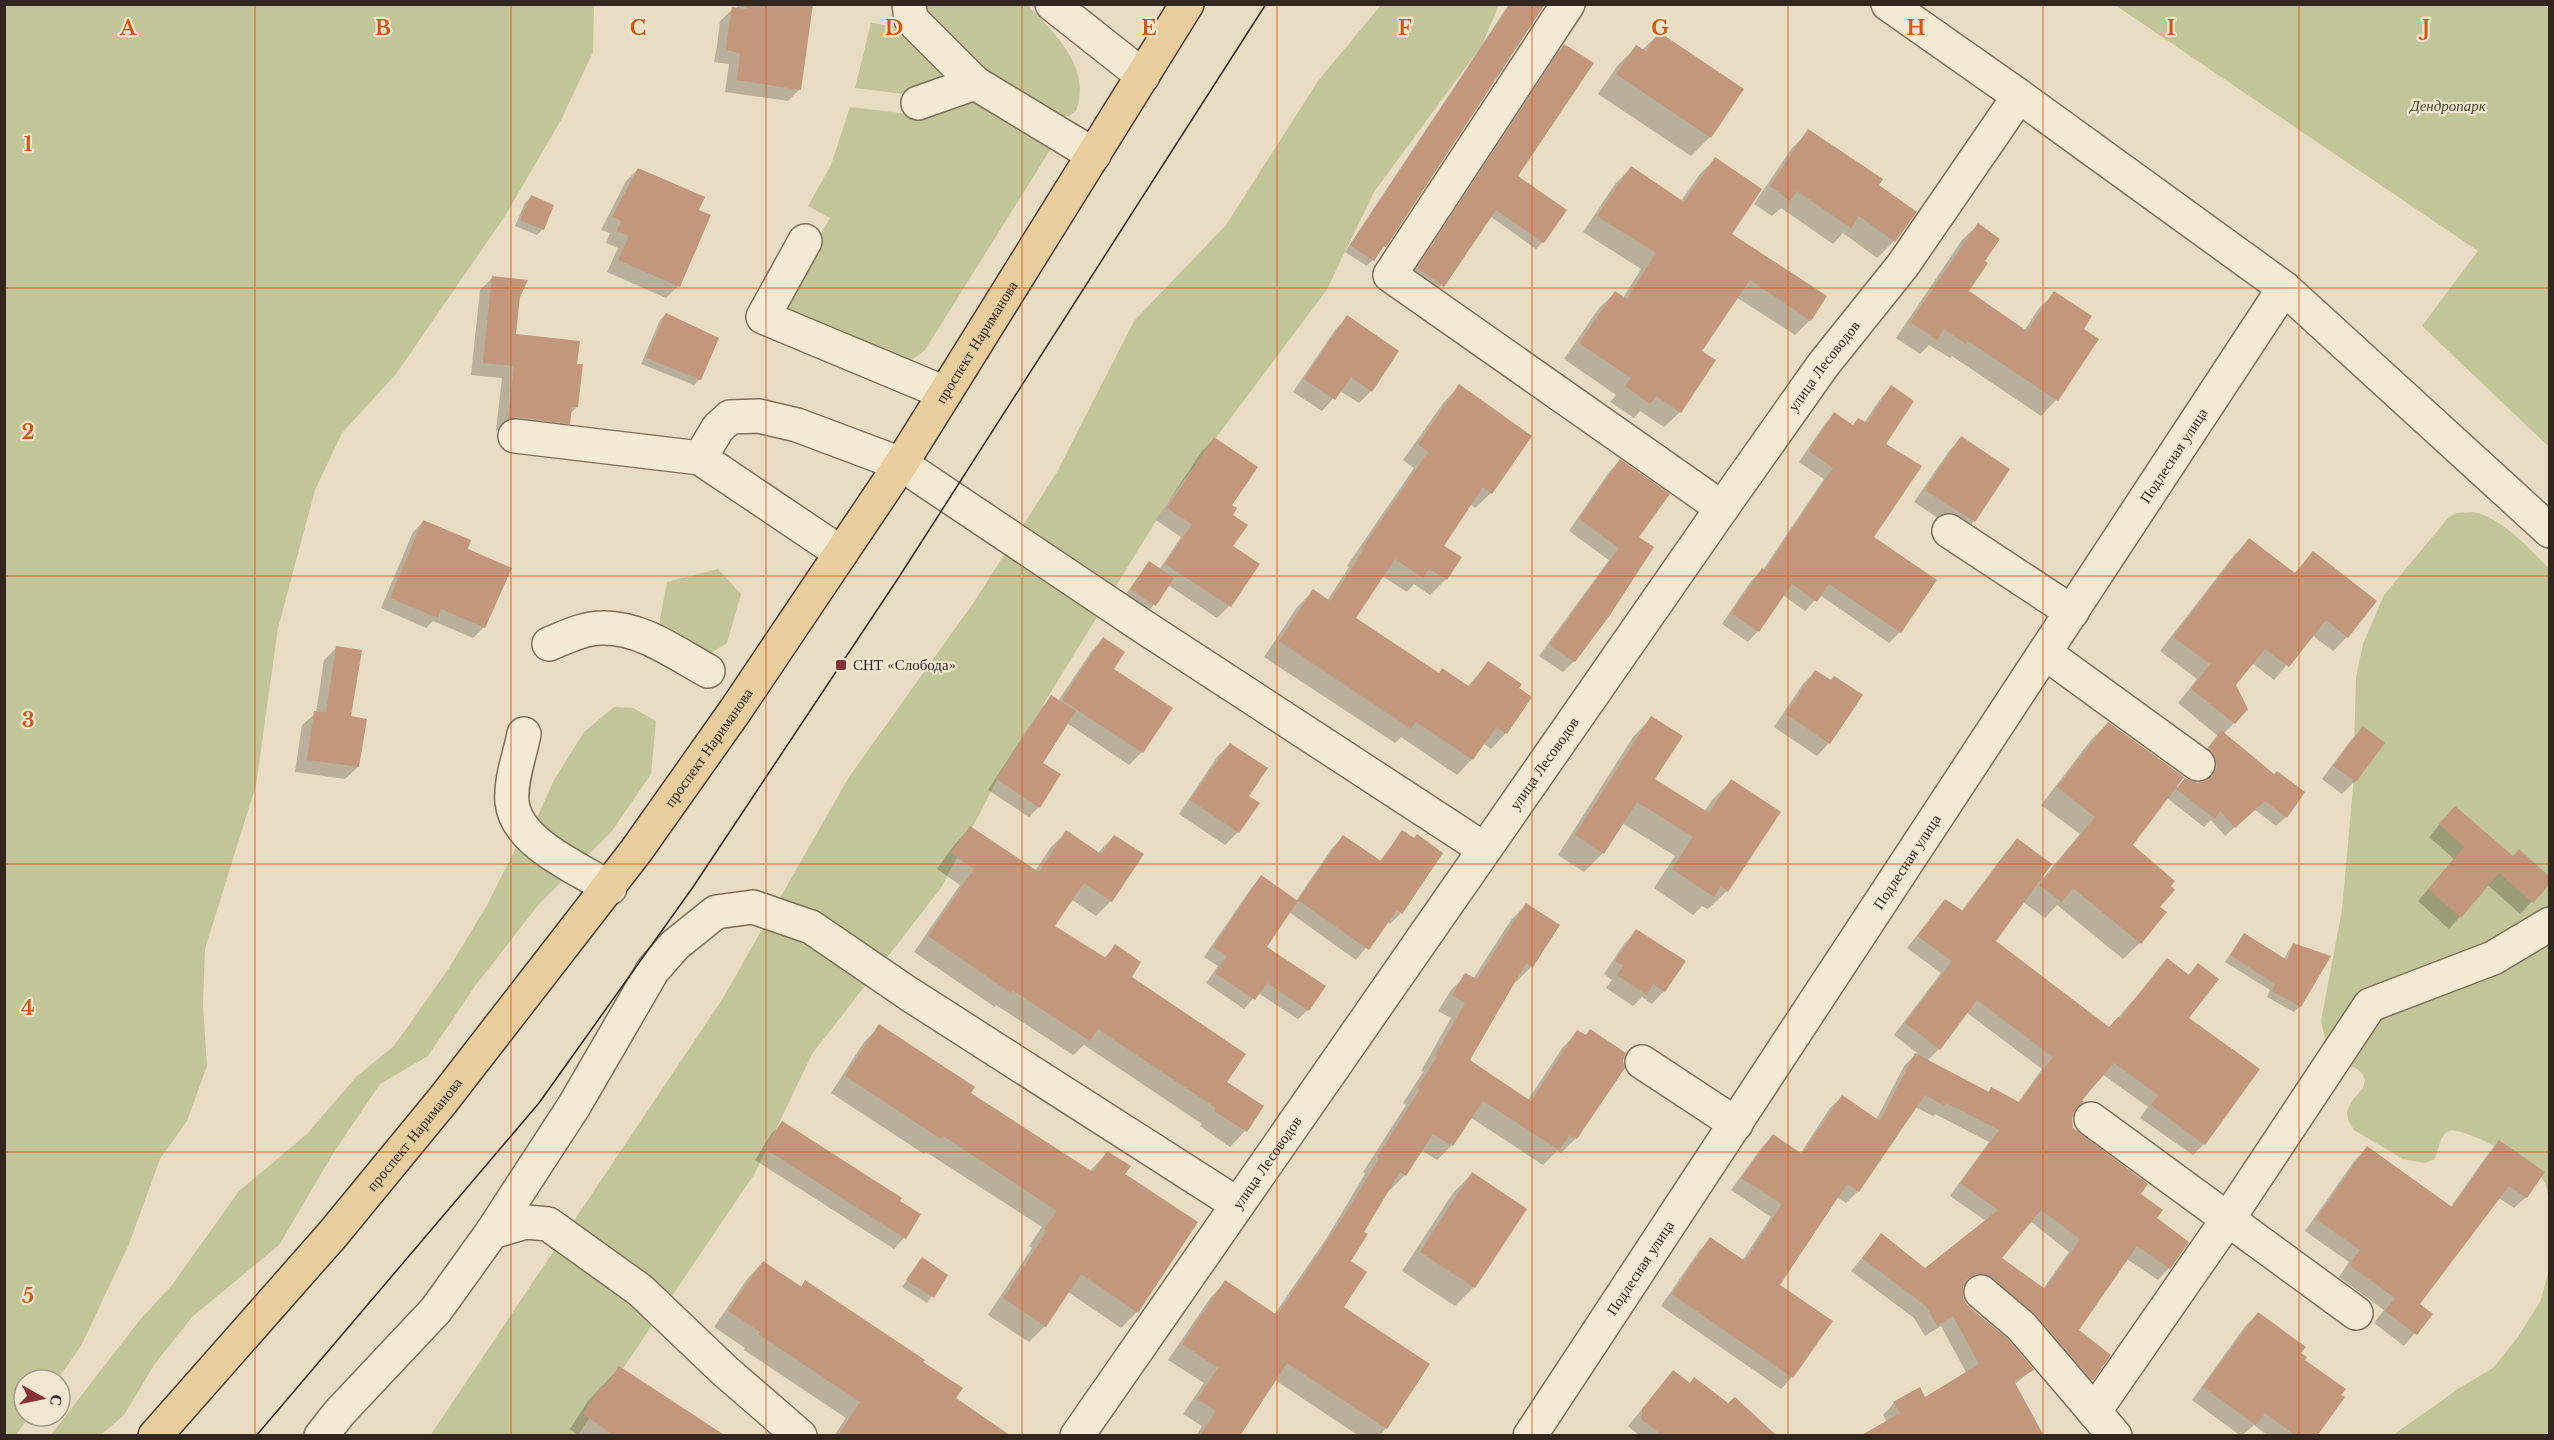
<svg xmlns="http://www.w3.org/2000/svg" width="2554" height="1440" viewBox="0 0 2554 1440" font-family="'Libre Baskerville',serif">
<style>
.green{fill:#c1c597}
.shadow{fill:#0003;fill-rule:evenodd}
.building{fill:#c2977c;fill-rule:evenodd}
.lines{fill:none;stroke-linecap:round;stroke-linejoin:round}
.minor-casing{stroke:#806e5b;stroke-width:36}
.major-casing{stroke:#4e3d2f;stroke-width:36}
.minor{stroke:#f4ead4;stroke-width:33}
.major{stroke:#e8ce9d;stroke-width:33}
.tram{stroke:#31271e;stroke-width:1.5}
.grid{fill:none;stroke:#d6540e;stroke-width:1.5;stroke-opacity:0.55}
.poi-dot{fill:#883235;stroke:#f1e6d0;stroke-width:2}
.labels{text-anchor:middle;stroke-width:4.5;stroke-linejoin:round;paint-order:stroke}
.park-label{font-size:15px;font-style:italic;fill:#434b26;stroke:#f1e6d0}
.street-label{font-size:15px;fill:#31271e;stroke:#f1e6d0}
.poi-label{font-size:15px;fill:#31271e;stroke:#f1e6d0;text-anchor:start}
.grid-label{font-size:20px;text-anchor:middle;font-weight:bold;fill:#d6540e;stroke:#f1e6d0;stroke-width:4.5;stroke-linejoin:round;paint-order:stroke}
</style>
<rect width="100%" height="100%" fill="#e8dcc2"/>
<!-- green -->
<g class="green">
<path d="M5,4L594,5L593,52L561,120L505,216L396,374L342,433L315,490L278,628L256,785L205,949L203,1005L207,1066L187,1121L160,1159L129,1244L81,1346L57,1380H24V1416H30L15,1436L4,1435Z"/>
<path d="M894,5H1028C1055,35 1092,66 1076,111L1070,116L1061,117L1031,106Z"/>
<path d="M1381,5H1499L1482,45L1374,192L1326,291L1167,503L998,778L941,888L812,1054L755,1173L578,1435L430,1436L723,998L849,777L974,602L1057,472L1134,321L1226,225L1318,81Z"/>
<path d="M2115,5H2549V447L2422,326L2478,251Z"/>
<path d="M871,23L907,28L942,71L941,83L911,95L855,88Z"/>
<path d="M981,93L1055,142L925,350L914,358L902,363L799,328L782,302L830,218L808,206L831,165L850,107L910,114Z"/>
<path d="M2473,512C2504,519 2527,547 2549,568V1199C2547,1188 2545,1179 2536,1171C2524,1161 2462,1126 2449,1131C2440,1134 2438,1151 2435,1159L2425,1163L2403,1159L2354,1130L2348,1120L2347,1111L2351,1102L2363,1088L2365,1080L2362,1073L2356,1068L2338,1061L2327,1046L2321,1021L2342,910L2353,788L2356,677L2363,644L2384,595L2448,518L2457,513Z"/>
<path d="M718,569L741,594L727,643L680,672L661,659L660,619L667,582Z"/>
<path d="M614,707L633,708L656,721L651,774L612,831L539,904L475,986L428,1056L380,1084L334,1152L279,1245L192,1317L154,1365L124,1415L101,1435L50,1436L139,1321L172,1285L239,1191L307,1134L356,1077L394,1046L449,968L486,907L525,830L537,818L554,780L584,732Z"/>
<path d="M2549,1269V1435H2393L2461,1387L2493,1368L2518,1337L2541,1300Z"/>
</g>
<!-- shadow -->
<g class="shadow">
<path d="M738,4H812L800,89L788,101L725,92L729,64L714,62L717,46L720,21L733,9H737Z"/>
<path d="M1509,4H1545L1385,246L1367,266L1345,252Z"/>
<path d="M1659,34L1710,137L1691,156L1598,94L1618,65L1637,46L1642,50Z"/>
<path d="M1565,46L1516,177L1543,242L1536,249L1490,216L1436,293L1411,276L1558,52Z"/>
<path d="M1809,131L1877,186L1894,241L1877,258L1843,233L1833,244L1781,208L1772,216L1754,204L1792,148Z"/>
<path d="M1715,159L1729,234L1810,320L1795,335L1736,297L1700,351L1680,412L1664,427L1640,411L1634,418L1610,402L1616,395L1564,359L1599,308L1615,293L1623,298L1641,269L1583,232L1615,184L1631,168L1680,202L1700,174Z"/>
<path d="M638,169L697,210L678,286L666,298L607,272L618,248L606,243L610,233L601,230L626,181Z"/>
<path d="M531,197L543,229L537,235L515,226L525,203Z"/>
<path d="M1978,225L1967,292L2024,331L2039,308L2055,293L2082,329L2097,339L2056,400L2041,416L1952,356L1950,358L1929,345L1920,354L1896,338L1962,240Z"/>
<path d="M493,277L519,297L515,336L576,365L577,407L570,414L569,423L556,436L496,430L502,378L471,375L480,290Z"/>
<path d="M666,314L700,379L694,385L641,364L660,320Z"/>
<path d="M1347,317L1371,391L1359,403L1340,391L1322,411L1293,392L1335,330Z"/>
<path d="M1460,386L1491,493L1475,508L1470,504L1442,546L1460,557L1446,579L1430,595L1414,584L1407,592L1382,576L1354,619L1438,674L1442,670L1467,687L1488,663L1530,697L1506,733L1491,749L1483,743L1472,759L1457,775L1401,737L1395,743L1264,657L1297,607L1313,591L1327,601L1349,567L1347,566L1414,468L1403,460L1444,402Z"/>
<path d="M1891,387L1872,538L1935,581L1900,632L1889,643L1820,595L1805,611L1783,595L1758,631L1748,642L1722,624L1751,581L1763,570L1824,479L1799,462L1824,425L1834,414L1852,426L1858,419L1864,423L1881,398Z"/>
<path d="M1961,438L2008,470L1974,521L1962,534L1914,502L1949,451Z"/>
<path d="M1214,439L1230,506L1231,547L1258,564L1229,606L1217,618L1168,585L1149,611L1125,595L1149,563L1159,570L1181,537L1156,520L1202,451Z"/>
<path d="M1620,461L1637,538L1608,615L1574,661L1563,672L1539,656L1609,560L1569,531L1609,472Z"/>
<path d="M423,522L466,549L484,627L473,638L433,621L426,628L381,608L413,532Z"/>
<path d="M2249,540L2294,574L2313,553L2347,637L2333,651L2312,635L2274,680L2252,663L2235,685L2234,723L2223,734L2286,817L2276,826L2254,809L2225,836L2211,820L2204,827L2167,798L2131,845L2158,907L2140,943L2123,959L2057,905L2045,918L2023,902L1994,941L2109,1028L2168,960L2187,976L2199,965L2187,1018L2204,1144L2193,1155L2140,1118L2148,1107L2102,1074L2071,1116L2072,1129L2138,1194L2155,1219L2169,1268L2158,1280L2127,1259L2077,1330L2109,1355L2092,1380L2080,1391L1971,1285L1962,1286V1299L1967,1307L2032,1370L2014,1385L1887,1422L1883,1415L1894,1403L1924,1399L1967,1374L1941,1326L1925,1336L1914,1318L1851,1271L1881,1235L1925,1270L1986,1221L1950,1196L1989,1142L1935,1114L1933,1116L1915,1107L1858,1191L1846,1203L1837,1197L1777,1285L1792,1377L1781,1389L1661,1306L1699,1251L1711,1239L1742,1261L1771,1217L1731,1190L1762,1147L1773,1136L1800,1154L1830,1108L1842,1097L1876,1120L1904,1066L1917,1053L1894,1035L1941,973L1907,948L1945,900L1961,912L2006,852L2018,840L2043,878L2080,834L2041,805L2091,740L2108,723L2178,787L2185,779L2196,784L2205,783L2208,777L2207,766L2199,758L2218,736L2178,703L2197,679L2160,651L2235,554ZM1966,1012L2042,1069L2018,1103L1992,1089L1988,1093L1927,1061L1939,1049ZM2030,1221L2069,1252L2043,1289L2000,1258Z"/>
<path d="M1103,639L1112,669L1171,709L1141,753L1129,765L1067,723L1041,763L1039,807L1029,817L988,790L1042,707L1052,697L1058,701L1091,652Z"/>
<path d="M337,647L358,767L345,779L295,772L302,725L316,713L324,660Z"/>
<path d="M1815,672L1831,682L1829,743L1817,756L1774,727L1803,684Z"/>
<path d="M1651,718L1653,780L1704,812L1712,800L1731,781L1727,891L1708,909L1702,906L1693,915L1654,888L1675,856L1622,823L1603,853L1584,872L1558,855L1633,737Z"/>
<path d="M2363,728L2383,743L2355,781L2342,794L2322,779L2351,740Z"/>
<path d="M1230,744L1247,796L1258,803L1238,832L1225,845L1179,814L1217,757Z"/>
<path d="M2444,819L2513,858L2550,882L2520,914L2488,885L2449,929L2418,901L2454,859L2429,837Z"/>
<path d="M970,828L1035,871L1051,847L1067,832L1098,853L1114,836L1111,901L1096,916L1071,899L1053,926L1103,959L1115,946L1130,978L1225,1082L1262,1107L1245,1131L1230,1147L1200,1126L1202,1124L1084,1045L1073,1055L996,1005L995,1007L914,952L960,885L937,869L955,844Z"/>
<path d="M1402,832L1401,913L1390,924L1387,922L1356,960L1289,912L1265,947L1308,1010L1298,1019L1258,993L1244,1009L1206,983L1218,966L1204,957L1252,887L1261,877L1296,901L1332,848L1343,837L1379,862Z"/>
<path d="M1526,905L1558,926L1532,966L1516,982L1514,980L1468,1060L1528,1100L1563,1047L1578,1032L1584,1036L1590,1031L1576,1138L1561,1153L1557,1151L1543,1165L1470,1117L1452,1145L1437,1160L1421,1150L1405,1175L1390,1190L1388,1189L1362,1233L1349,1261L1342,1307L1428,1364L1386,1428L1379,1436H1359L1275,1380L1238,1436H1196L1202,1426L1183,1414L1204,1383L1168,1360L1211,1297L1226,1282L1274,1315L1328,1236L1365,1174L1363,1172L1406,1105L1403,1103L1423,1072L1421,1071L1451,1018L1438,1011L1451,990L1466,975L1473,979L1511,920Z"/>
<path d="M1637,931L1664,991L1652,1004L1642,997L1633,1006L1606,988L1612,980L1604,974L1624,944Z"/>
<path d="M2244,935L2284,960L2288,951L2293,945L2300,1006L2294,1012L2267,997L2270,990L2225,962Z"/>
<path d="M880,1026L969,1094L1089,1172L1107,1153L1137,1312L1121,1328L1068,1292L1045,1326L1029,1342L988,1315L1032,1248L1029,1246L1042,1227L926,1152L924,1154L831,1093L864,1042Z"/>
<path d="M782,1123L898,1201L904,1238L894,1249L755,1160L771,1134Z"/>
<path d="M2500,1142L2526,1197L2514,1208L2499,1198L2418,1304L2431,1314L2404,1346L2374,1323L2384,1310L2339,1277L2349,1262L2305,1231L2355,1160L2367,1148L2450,1208L2488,1154Z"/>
<path d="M1472,1174L1525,1209L1474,1287L1455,1306L1402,1271L1453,1193Z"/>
<path d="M922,1259L946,1275L927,1303L902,1287Z"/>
<path d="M763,1262L921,1362L954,1399L1008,1436H834L846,1418L744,1350L745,1348L714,1327L748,1278Z"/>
<path d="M2258,1314L2299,1353L2303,1360L2315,1436H2268L2254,1425L2241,1436L2192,1400L2246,1325Z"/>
<path d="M619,1368L723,1436H579L570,1429L588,1401Z"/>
<path d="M1673,1372L1753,1436H1640L1628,1426Z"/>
</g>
<!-- building -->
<g class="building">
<path d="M747,4H813L801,90L737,80L740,53L726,50L728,32L732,7L747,9Z"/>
<path d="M1510,4H1545L1386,247L1384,246L1374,261L1350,245Z"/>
<path d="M1659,32L1744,89L1711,138L1616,74L1636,45L1646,51Z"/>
<path d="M1564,44L1594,63L1518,176L1567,210L1544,243L1496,210L1444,287L1417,268Z"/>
<path d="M1808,129L1883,179L1879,185L1917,212L1895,242L1859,216L1851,228L1797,191L1790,201L1770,186Z"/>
<path d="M1715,157L1762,189L1732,234L1827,296L1811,321L1750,280L1702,351L1716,360L1681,413L1656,396L1650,404L1625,386L1631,378L1579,343L1615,291L1627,299L1656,253L1597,216L1631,166L1684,202Z"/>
<path d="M638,168L705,197L699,210L711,215L680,287L618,260L629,236L617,231L621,221L612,217Z"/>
<path d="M531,195L554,205L544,230L520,220Z"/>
<path d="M1978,223L2000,239L1985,261L1988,263L1969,291L2027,331L2054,291L2092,316L2084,329L2099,339L2058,401L1968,341L1966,344L1944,329L1937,340L1910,322Z"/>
<path d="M492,276L528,280L520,297L516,334L580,341L577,364H583L578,407H572L570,424L517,417L508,419L514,366L483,363Z"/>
<path d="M666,313L719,338L701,380L646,358Z"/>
<path d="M1347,315L1399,351L1372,392L1351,377L1335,400L1304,379Z"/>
<path d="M1459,384L1532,436L1492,494L1483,487L1444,546L1462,557L1447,580L1429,569L1423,578L1395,559L1356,618L1439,673L1442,668L1470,687L1488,661L1522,684L1519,688L1532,697L1507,734L1496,727L1473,760L1416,722L1411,729L1279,641L1313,589L1330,601L1363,551L1361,550L1428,452L1418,444Z"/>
<path d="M1891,385L1914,401L1886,444L1922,466L1874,537L1937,580L1901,633L1829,584L1817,602L1792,584L1759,632L1731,613L1762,568L1765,570L1833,468L1809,451L1834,412L1853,425L1858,418L1867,423Z"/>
<path d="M1961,436L2010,469L1975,522L1925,490Z"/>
<path d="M1214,437L1258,467L1232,505L1237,508L1233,515L1248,525L1233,546L1260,564L1231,607L1165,564L1192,524L1167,508Z"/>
<path d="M1620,459L1670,494L1639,537L1654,547L1610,615L1575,662L1549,645L1619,548L1579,519Z"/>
<path d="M423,520L471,540L468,549L512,568L485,628L441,609L438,618L390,598Z"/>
<path d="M2249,538L2295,573L2313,551L2377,601L2348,638L2326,620L2289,667L2265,649L2236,685L2248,709L2235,724L2191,689L2210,664L2173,637Z"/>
<path d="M1149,561L1174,578L1156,606L1130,589Z"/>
<path d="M1103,637L1125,652L1114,669L1173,708L1143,753L1062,700Z"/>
<path d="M336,646L362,650L351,716L367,719L359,767L307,760L314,711L326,712Z"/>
<path d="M1815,670L1831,680L1834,676L1863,695L1830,744L1786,714Z"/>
<path d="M1051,695L1076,711L1043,763L1061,774L1040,808L996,779Z"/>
<path d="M1651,716L1683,736L1655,779L1709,813L1731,779L1781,812L1728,892L1721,886L1714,897L1672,869L1693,837L1637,802L1604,854L1575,835Z"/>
<path d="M2108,722L2184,777L2133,845L2175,881L2171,886L2175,890L2160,907L2167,912L2141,944L2073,888L2062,902L2039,885L2095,817L2057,787Z"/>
<path d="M2363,726L2385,743L2356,782L2333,766Z"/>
<path d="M2221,730L2274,774L2277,771L2305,792L2287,818L2265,801L2235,828L2220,811L2215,819L2176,789L2185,778L2197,783L2205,781L2213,775L2217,767L2215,757L2208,748Z"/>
<path d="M1230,743L1268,768L1249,796L1260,803L1239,833L1190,800Z"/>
<path d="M2455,806L2513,856L2519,849L2550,877V884L2533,903L2499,873L2461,918L2428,889L2464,847L2439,824Z"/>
<path d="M970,826L1039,872L1066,830L1101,854L1114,835L1144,854L1112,902L1084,883L1055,926L1106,958L1115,944L1141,962L1132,977L1246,1054L1227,1082L1264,1106L1247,1132L1214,1111L1216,1108L1098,1029L1090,1041L1012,990L1011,993L928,936L974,869L951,853Z"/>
<path d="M1402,830L1414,838L1417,834L1443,853L1402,914L1397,910L1369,950L1298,900L1343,835L1381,861Z"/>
<path d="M2017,838L2052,864L1996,941L2109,1027L2118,1017L2120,1018L2167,958L2189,975L2198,963L2219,979L2189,1018L2260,1069L2205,1145L2151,1105L2158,1095L2114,1063L2082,1100L2084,1102L2076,1108L2072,1118L2073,1128L2148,1184L2141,1194L2163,1210L2157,1218L2189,1242L2170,1269L2137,1246L2079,1330L2111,1355L2093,1381L2035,1314L1993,1278L1985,1274H1975L1966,1280L1963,1288V1298L1968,1306L2008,1339L2034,1370L2014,1381L2044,1436H1860L1900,1413L1893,1402L1920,1387L1925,1397L1979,1364L1953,1316L1937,1326L1926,1306L1862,1258L1881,1233L1925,1268L1998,1210L1960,1183L1999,1130L1946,1103L1945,1106L1925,1095L1859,1192L1847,1184L1780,1285L1833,1321L1793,1378L1672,1294L1710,1237L1745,1261L1782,1204L1741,1178L1773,1134L1802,1154L1842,1095L1880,1121L1915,1053L1989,1092L1991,1087L2019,1102L2053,1057L1977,1000L1940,1050L1905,1023L1952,961L1917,936L1945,899L1963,911ZM2041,1210L2080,1239L2045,1289L2002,1258Z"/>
<path d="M1261,875L1298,901L1267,947L1326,986L1309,1011L1267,983L1255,1000L1215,973L1227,956L1213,947Z"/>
<path d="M1526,903L1560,925L1533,967L1526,963L1470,1060L1531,1101L1577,1030L1586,1035L1590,1029L1626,1053L1623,1060L1625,1068L1577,1139L1570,1135L1559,1150L1483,1101L1453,1146L1433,1134L1406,1176L1400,1172L1364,1232L1368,1234L1351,1261L1367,1272L1344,1307L1430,1364L1387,1429L1287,1363L1240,1436H1200L1216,1411L1197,1399L1218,1368L1182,1344L1225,1280L1277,1315L1342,1219L1379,1159L1377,1157L1420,1089L1417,1088L1437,1057L1435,1056L1465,1003L1452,995L1465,973L1477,979Z"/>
<path d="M1636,929L1686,961L1665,992L1653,984L1647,995L1617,975L1623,966L1615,961Z"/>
<path d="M2244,933L2287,960L2293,943L2331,956L2301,1007L2272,991L2275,984L2230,955Z"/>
<path d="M879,1024L975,1087L971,1093L1093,1172L1107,1151L1131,1166L1125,1174L1198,1222L1138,1313L1081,1274L1046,1327L1003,1298L1047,1231L1044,1229L1057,1211L943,1136L941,1139L845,1076Z"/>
<path d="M782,1121L902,1198L900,1201L921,1214L906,1239L764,1148Z"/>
<path d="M2499,1140L2545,1172L2527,1198L2509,1186L2420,1304L2433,1314L2417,1335L2385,1311L2395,1298L2349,1265L2360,1250L2316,1219L2367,1146L2452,1207Z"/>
<path d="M1472,1172L1527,1209L1475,1288L1420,1252Z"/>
<path d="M922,1257L948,1275L934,1298L906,1280Z"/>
<path d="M763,1261L801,1287L805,1280L925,1360L923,1362L963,1388L956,1398L1011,1436H838L860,1402L758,1334L760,1332L728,1311Z"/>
<path d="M2258,1312L2306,1347L2301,1353L2307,1357L2305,1360L2346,1389L2341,1395L2345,1397L2317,1436H2296L2265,1413L2256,1425L2203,1387Z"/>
<path d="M619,1366L726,1436H615L583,1414L602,1385L605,1387Z"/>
<path d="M1673,1370L1690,1383L1694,1377L1728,1403L1735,1397L1777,1436H1663L1642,1420V1409Z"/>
</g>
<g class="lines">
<defs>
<g id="minor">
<path d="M909,4L911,19L975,83"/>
<path d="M1052,4L1143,76"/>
<path d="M1568,4L1390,275L1722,508"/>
<path d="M1888,4L2019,96L2284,288L2550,531"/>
<path d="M918,103L975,83L1094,155"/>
<path d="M805,241L763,317L945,393"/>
<path d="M515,436L700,458L841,553"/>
<path d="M700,458L718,428L730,417L759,416L797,425L901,464L1141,625L1484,849"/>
<path d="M1949,531L2072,612"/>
<path d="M549,644C566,637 584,628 602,628C641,627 675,653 708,671"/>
<path d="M2045,653L2198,764"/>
<path d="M524,734C520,755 510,780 512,802C516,843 578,868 610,888"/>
<path d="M1642,1062L1736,1124"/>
<path d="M2091,1119L2356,1313"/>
<path d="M492,1232L574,1106L653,970L675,945L716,912L753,907L811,927L909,994L1237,1204"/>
<path d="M1981,1292L2021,1326L2115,1436"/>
<path d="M2094,1412L2228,1219L2370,1005L2493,958L2550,924"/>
<path d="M321,1436L340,1412L436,1310L492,1232L526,1222L548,1224L640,1290L725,1371L800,1436"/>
<path id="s1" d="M1077,1436L1722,508L1823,365L1903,265L2019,96"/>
<path id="s2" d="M1530,1436L2284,288"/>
</g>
<g id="major">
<path id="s3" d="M155,1436L333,1234L443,1100L636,851L735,711L901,464L1187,4"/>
</g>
</defs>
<!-- minor casing -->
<use href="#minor" class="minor-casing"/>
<!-- major casing -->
<use href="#major" class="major-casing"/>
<!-- minor -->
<use href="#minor" class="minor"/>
<!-- major -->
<use href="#major" class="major"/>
<!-- tram -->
<path class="tram" d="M256,1436L539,1103L693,887L899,577L1266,4"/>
</g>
<!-- grid -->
<path class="grid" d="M255,4V1436M511,4V1436M766,4V1436M1022,4V1436M1277,4V1436M1532,4V1436M1788,4V1436M2043,4V1436M2299,4V1436M4,288H2550M4,576H2550M4,864H2550M4,1152H2550"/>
<!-- markers -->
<rect class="poi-dot" x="835" y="659" width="12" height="12" rx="3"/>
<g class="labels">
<!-- park labels -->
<g class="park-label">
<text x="2448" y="111">Дендропарк</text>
</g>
<!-- street labels -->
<g class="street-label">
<text dy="5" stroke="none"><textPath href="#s3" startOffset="1370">проспект Нариманова</textPath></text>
<text dy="5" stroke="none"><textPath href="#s1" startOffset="1305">улица Лесоводов</textPath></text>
<text dy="5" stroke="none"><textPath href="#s2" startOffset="1173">Подлесная улица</textPath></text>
<text dy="5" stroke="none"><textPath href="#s3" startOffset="884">проспект Нариманова</textPath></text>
<text dy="5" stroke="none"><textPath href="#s1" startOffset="819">улица Лесоводов</textPath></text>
<text dy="5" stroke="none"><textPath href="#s2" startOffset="687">Подлесная улица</textPath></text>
<text dy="5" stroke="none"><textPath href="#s3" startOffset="398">проспект Нариманова</textPath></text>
<text dy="5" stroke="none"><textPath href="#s1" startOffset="333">улица Лесоводов</textPath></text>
<text dy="5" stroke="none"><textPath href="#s2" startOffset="201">Подлесная улица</textPath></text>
</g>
<!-- poi labels -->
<g class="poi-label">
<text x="853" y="670">СНТ «Слобода»</text>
</g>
</g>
<g class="grid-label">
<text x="128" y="35">A</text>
<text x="383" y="35">B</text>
<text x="638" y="35">C</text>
<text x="894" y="35">D</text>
<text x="1149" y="35">E</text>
<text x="1405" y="35">F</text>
<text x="1660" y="35">G</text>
<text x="1916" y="35">H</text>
<text x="2171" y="35">I</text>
<text x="2426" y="35">J</text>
<text x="28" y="151">1</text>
<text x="28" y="439">2</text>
<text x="28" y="727">3</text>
<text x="28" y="1015">4</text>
<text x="28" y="1303">5</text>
</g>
<!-- border -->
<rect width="2554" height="1440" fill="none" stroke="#31271e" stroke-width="12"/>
<!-- north arrow -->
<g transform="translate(42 1398) rotate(99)"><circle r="28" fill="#f1e6d0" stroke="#a49a89" stroke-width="1.5"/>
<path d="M0-4.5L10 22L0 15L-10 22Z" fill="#883235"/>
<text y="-9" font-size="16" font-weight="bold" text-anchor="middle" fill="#31271e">С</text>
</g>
</svg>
